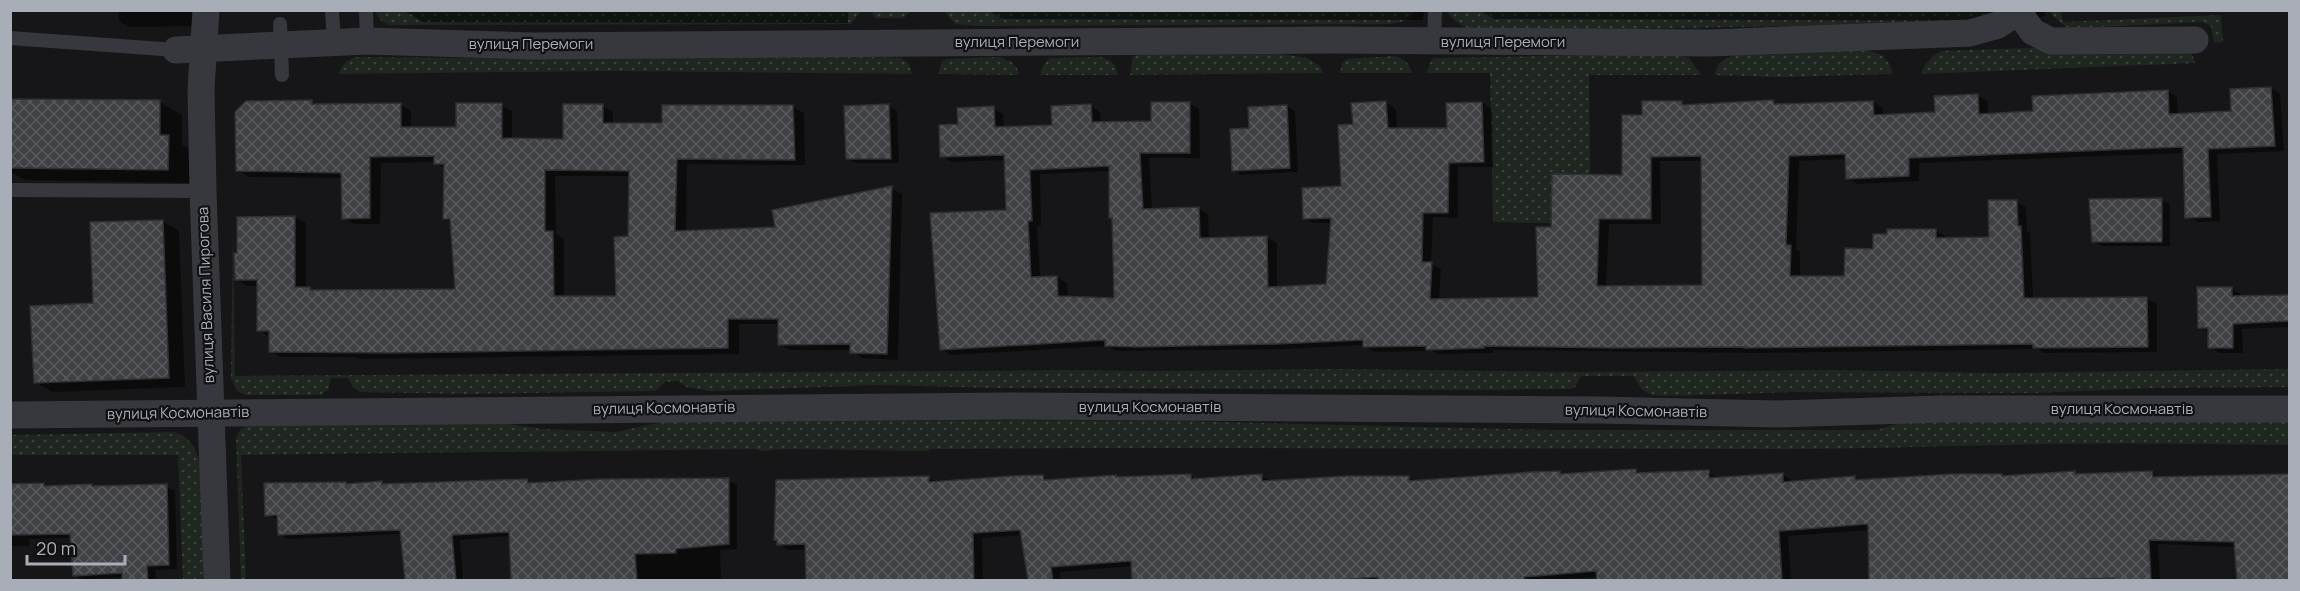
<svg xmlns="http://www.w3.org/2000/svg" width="2300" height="591" viewBox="0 0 2300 591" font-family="Manrope,sans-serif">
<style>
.green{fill:url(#green-dots)}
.shadow{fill:#0007;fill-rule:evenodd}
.building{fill:url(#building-cross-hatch);stroke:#303034;stroke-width:1.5;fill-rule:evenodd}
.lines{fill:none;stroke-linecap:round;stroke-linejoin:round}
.service{stroke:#37383d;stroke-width:14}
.minor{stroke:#37383d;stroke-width:27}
.labels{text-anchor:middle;stroke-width:4.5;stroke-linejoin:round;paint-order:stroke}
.street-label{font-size:15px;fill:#a8adb8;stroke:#111113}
</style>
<defs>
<pattern id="green-dots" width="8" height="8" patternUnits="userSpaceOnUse" patternTransform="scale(1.5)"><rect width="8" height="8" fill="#1e261f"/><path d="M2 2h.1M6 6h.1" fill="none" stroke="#3c433d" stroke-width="1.8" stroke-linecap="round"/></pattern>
<pattern id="building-cross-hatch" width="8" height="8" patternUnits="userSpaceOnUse" patternTransform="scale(1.5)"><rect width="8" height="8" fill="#404145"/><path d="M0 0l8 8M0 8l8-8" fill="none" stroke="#595a5e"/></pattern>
</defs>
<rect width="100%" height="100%" fill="#161618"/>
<!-- green -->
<g class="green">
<path d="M874,10H911V11L904,18H875L872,14Z"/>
<path d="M375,11V10L861,11L851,24L389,25L380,20Z"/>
<path d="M945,11V10L1416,11L1405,21L1391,24L977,26L955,24L947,15Z"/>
<path d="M1447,11H2009L1985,22L1488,32C1470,29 1456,27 1447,11Z"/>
<path d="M2051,11H2061L2063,22L2221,15L2223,42L2214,43L2211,26L2203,22L2077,28L2066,27L2052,15Z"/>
<path d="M2171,43L2190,51L2196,63L1921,74C1925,62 1931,57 1941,51Z"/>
<path d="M1854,49C1875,52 1887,52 1893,74L1784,77L1714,75C1719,60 1726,57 1740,54Z"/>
<path d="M764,54L901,58L909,64L912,74L611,71L339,74C342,64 346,61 355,57L553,59Z"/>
<path d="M1141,54H1282L1307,58L1320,66L1323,73L1130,75L1133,57Z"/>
<path d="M1671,54L1689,58L1701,75H1589L1591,224L1493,222L1490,73H1426L1432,59L1439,58Z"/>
<path d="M1395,56C1405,59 1409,63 1412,73H1340L1342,63L1347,59Z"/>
<path d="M1000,57C1010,61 1017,63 1019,75L938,74L942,61L947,59Z"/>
<path d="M1101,57C1111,60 1116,63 1118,75H1040L1044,64L1050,58Z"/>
<path d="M233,224L235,376L1071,370L1153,371L1333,369L1577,372L1833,370L1999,373L2289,369V387L2156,388L2033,393L1796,392L1662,396C1646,395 1641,391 1634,376H1581L1575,387L1570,389L1490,390L1000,388L877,385L710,391L686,387L678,381L665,382L656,391L469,394L360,392L353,387L348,378H331L328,390L320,395H245L237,391L231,378Z"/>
<path d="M1021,420L1180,421L1551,430H1877L1908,420L2290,422L2289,445C2194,444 2098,442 2003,445C1932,446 1862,449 1791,449C1504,449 1218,447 931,449L928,451L784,449L762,451L755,449L241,455L246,580H241L236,438L240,430L247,425L498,422L541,429L616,432L662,422Z"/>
<path d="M173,432C186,435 194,444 198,457C208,492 202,543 203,580H183L178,455H11L10,435Z"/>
</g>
<!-- shadow -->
<g class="shadow">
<path d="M119,10H195V26L129,27L119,21Z"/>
<path d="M403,10H848V23L423,22Z"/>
<path d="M988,10H1424L1423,20L1003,19Z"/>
<path d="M1480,10H2045V15L2036,21L1494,19Z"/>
<path d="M2271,88L2280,94L2284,151L2217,154L2220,221L2197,222L2187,217L2185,153L1919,163V181L1857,184L1847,178V159L1799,161L1796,250L1800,252V278H1846L1874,250L1936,231L1945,236V240L1991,238L2017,202L2026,207L2027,231L2030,233L2033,299H2147L2157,304V352L2044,353L2038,349L1755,353L1493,350V353L1437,354L1432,351L1374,352L1364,345L1287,349L1116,351L1107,346L951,355L941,349L1008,211L1006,160L951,162L942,156L959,126L993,108L1003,114L1004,128L1053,127L1091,106L1100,112L1101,124L1153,122L1190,103L1199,109L1200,158H1149L1152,210L1198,208L1208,214L1209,239L1267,237L1277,243V288L1327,286L1332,223H1314L1304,218L1342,188L1354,126L1386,103L1396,109L1397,130L1449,129L1482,103L1492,109L1493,167H1458V218L1433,217L1431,264L1441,269L1439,300L1540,299L1552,228L1623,177L1644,116L1681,102L1688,106L1773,102L1780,105L1873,102L1883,108V116L1936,114L1978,96L1988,101V115L2035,113L2167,91L2177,97L2178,115L2232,112ZM1660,161H1703V286L1606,287L1609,224H1661ZM1110,171L1116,299L1068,298L1067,283L1057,277L1040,278L1037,226H1041L1040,174Z"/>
<path d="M10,101L160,102L182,115V145L192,150L191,183L25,180L10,172Z"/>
<path d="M311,101L319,106L400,104L411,111V128L457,129L501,105L512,111V140H564L602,106L613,112V125L664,124L793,107L804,113L805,165L687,164L686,232L777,229L891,188L902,194L898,360L862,358L851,350H790L779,344L780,324H739V354L360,359L356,357H281L270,351V337L259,330L258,286H247L236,279L239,255L238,219L295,217L306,223V289L315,291L457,290L452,223L444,218L445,169L435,162L381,163L380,224H354L343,218V178L249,177L238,170ZM555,176H631L629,238L618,297L564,298V239L556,234Z"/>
<path d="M888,106L897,111L899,163H856L847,159Z"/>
<path d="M1286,106L1295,111L1298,172L1241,175L1233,170L1251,129Z"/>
<path d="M2161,200L2170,204V246H2102L2093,241Z"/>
<path d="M162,221L179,231L185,387L52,392L35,382L95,304Z"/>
<path d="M2232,289L2242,295V298L2290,296V327L2242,329L2243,353H2220L2210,347V333L2199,327Z"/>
<path d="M1635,471L1641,474L1708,472L1718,479L1782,475L1792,480V483L1855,477L1861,481L2002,476L2005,478L2074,473L2079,475L2152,472L2161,479L2290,476V580H2238L2236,547L2158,544L2160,580H1871L1870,530L1788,536L1791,580H1598V577L1552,580H1134L1133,566L1060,572L1061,580H1029L1023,535L982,538L983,580H808L807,549L788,550L779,544L929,478L938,483L1043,477L1050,481L1116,476L1120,479L1191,476L1198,480L1261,476L1271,481L1408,477L1416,482L1559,473L1564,476Z"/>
<path d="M527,480L534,484L728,480L737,485V549L720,550L721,580H512L511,536L460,540L463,580H407L402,534L288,539L279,534V520L266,515L345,483L349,485L382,483L386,485Z"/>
<path d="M43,485L47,487L92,485L96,488L166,486L175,491L177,569L155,570L156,580H124V577L83,580L75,575L72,538L29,539V546H10V486Z"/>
</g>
<!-- building -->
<g class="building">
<path d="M2271,87L2275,146L2208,149L2211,217L2185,218L2183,147L1909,158V176L1846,179L1845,154L1789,156L1786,245H1791L1790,276H1844L1845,248L1873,249V234H1887V229H1936V238L1989,237L1988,200H2017L2018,226H2021L2024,298L2147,297L2148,347L2033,348V344L1744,348V347L1614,348L1484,346V348L1426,350V346L1363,347V340L1276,344L1137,347L1105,346V340L940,350L930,213L1006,210L1004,155L940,157L939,125L958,124L957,108L994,106L995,127L1052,125L1051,106L1091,104L1092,122L1151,121V102H1190V153H1140L1143,209L1199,207L1200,238L1267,236L1268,287L1326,284L1331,218L1303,219L1302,188L1341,186L1338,125L1353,124L1351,103L1386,101L1388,128H1447L1446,103L1482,102L1484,162L1449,163L1448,213H1423L1422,262H1432L1430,299L1538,297L1536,227H1551L1552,174L1622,175V115H1642V101H1682V105L1773,100L1774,104L1873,101L1874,115L1935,112L1934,96L1978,94L1979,114L2033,111L2032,96L2168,90L2169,114L2231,111L2230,89ZM1701,156L1702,285L1597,286L1599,219H1651V157ZM1109,166V218H1112L1114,298L1058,296L1057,276L1031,277L1028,221H1032L1030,170Z"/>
<path d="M10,99L160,100V135H169L168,170L10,168Z"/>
<path d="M312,100V104L401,103V127H456V103H502V138L563,139V104H603V123H662V105H793L795,160L677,159L675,231L775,227L772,210L892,186L887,354L850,353V344L778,345V319H728V348L389,353L269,352V331H257V280H235L234,253H237V217L295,216V287H310V290L455,289L450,219H443L444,164H434V156L370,157V218L342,219L341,173L236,171L235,112L246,101ZM545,170L629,171L628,236L614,237L616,296H554L553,231H545Z"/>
<path d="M889,104L891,159H846L844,106Z"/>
<path d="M1287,105L1290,168L1232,171L1230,129L1249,128L1248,107Z"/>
<path d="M2162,198V242H2092L2089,199Z"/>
<path d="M163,220L169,378L34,383L30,306L93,303L90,222Z"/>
<path d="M2197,287H2232V296L2289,295V321L2233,324V348H2208V328H2198Z"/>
<path d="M1636,469V473L1709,470V478L1783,473V482L1855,476V480L1952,474H2002V476L2075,471V474L2152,471L2153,477L2289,474V580H2237L2234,542L2149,540L2151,580H2115L2114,578L2037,580H1869L1868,524L1779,531L1782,580H1597L1596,571L1524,577V580H1378V577L1338,580H1132L1131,561L1051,567L1053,580H1028L1020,530L973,533L974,580H806L805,544L777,545V540H774L776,480L929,476V482L1012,476L1043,475L1044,480L1116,475V477L1191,474V479L1262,474V481L1347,476H1409V481L1532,472L1560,471V474Z"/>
<path d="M729,478V544L676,549V553L635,554L637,580H511L509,532L452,535L456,580H405L400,530L278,535L277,515L265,516L264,483L346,482V484L382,481V484L527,479L528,483L601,479Z"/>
<path d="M44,483V486L92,484V486L167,484L169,565L147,566L148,580H122V573L73,576L70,534L10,535V484Z"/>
</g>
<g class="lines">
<!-- service -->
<g class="service">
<path d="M332,10L334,42"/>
<path d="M366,10L367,41"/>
<path d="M280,24L282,75"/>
<path d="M10,38L176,50"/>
<path d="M1434,42L1435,10"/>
<path d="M10,190L203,191"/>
</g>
<!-- minor -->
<g class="minor">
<path d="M206,10L201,89L203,191L217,580"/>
<path d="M2019,13L2033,32L2051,41L2195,40"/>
<path d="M176,50L367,41L532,46L1330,40L1710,43L1970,33L1998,25L2021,10"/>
<path d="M10,415L1009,406L1599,410L1776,414L1941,409H2290"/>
</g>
</g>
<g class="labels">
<!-- street labels -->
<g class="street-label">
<text x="1017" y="47">вулиця Перемоги</text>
<text x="1503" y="47">вулиця Перемоги</text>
<text x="531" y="49">вулиця Перемоги</text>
<text transform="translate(206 295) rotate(-92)" y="5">вулиця Василя Пирогова</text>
<text x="1150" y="412">вулиця Космонавтів</text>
<text transform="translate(664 408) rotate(-1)" y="5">вулиця Космонавтів</text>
<text x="2122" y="414">вулиця Космонавтів</text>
<text transform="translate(1636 411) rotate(1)" y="5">вулиця Космонавтів</text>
<text transform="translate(178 413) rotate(-1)" y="5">вулиця Космонавтів</text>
</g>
</g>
<!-- border -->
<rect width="2300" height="591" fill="none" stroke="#a8adb8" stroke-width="24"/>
<!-- scale -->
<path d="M27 555v9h98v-9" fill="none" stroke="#a8adb8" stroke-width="3"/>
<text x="36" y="555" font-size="18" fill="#a8adb8" stroke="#111113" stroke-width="4.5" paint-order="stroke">20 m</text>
</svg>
